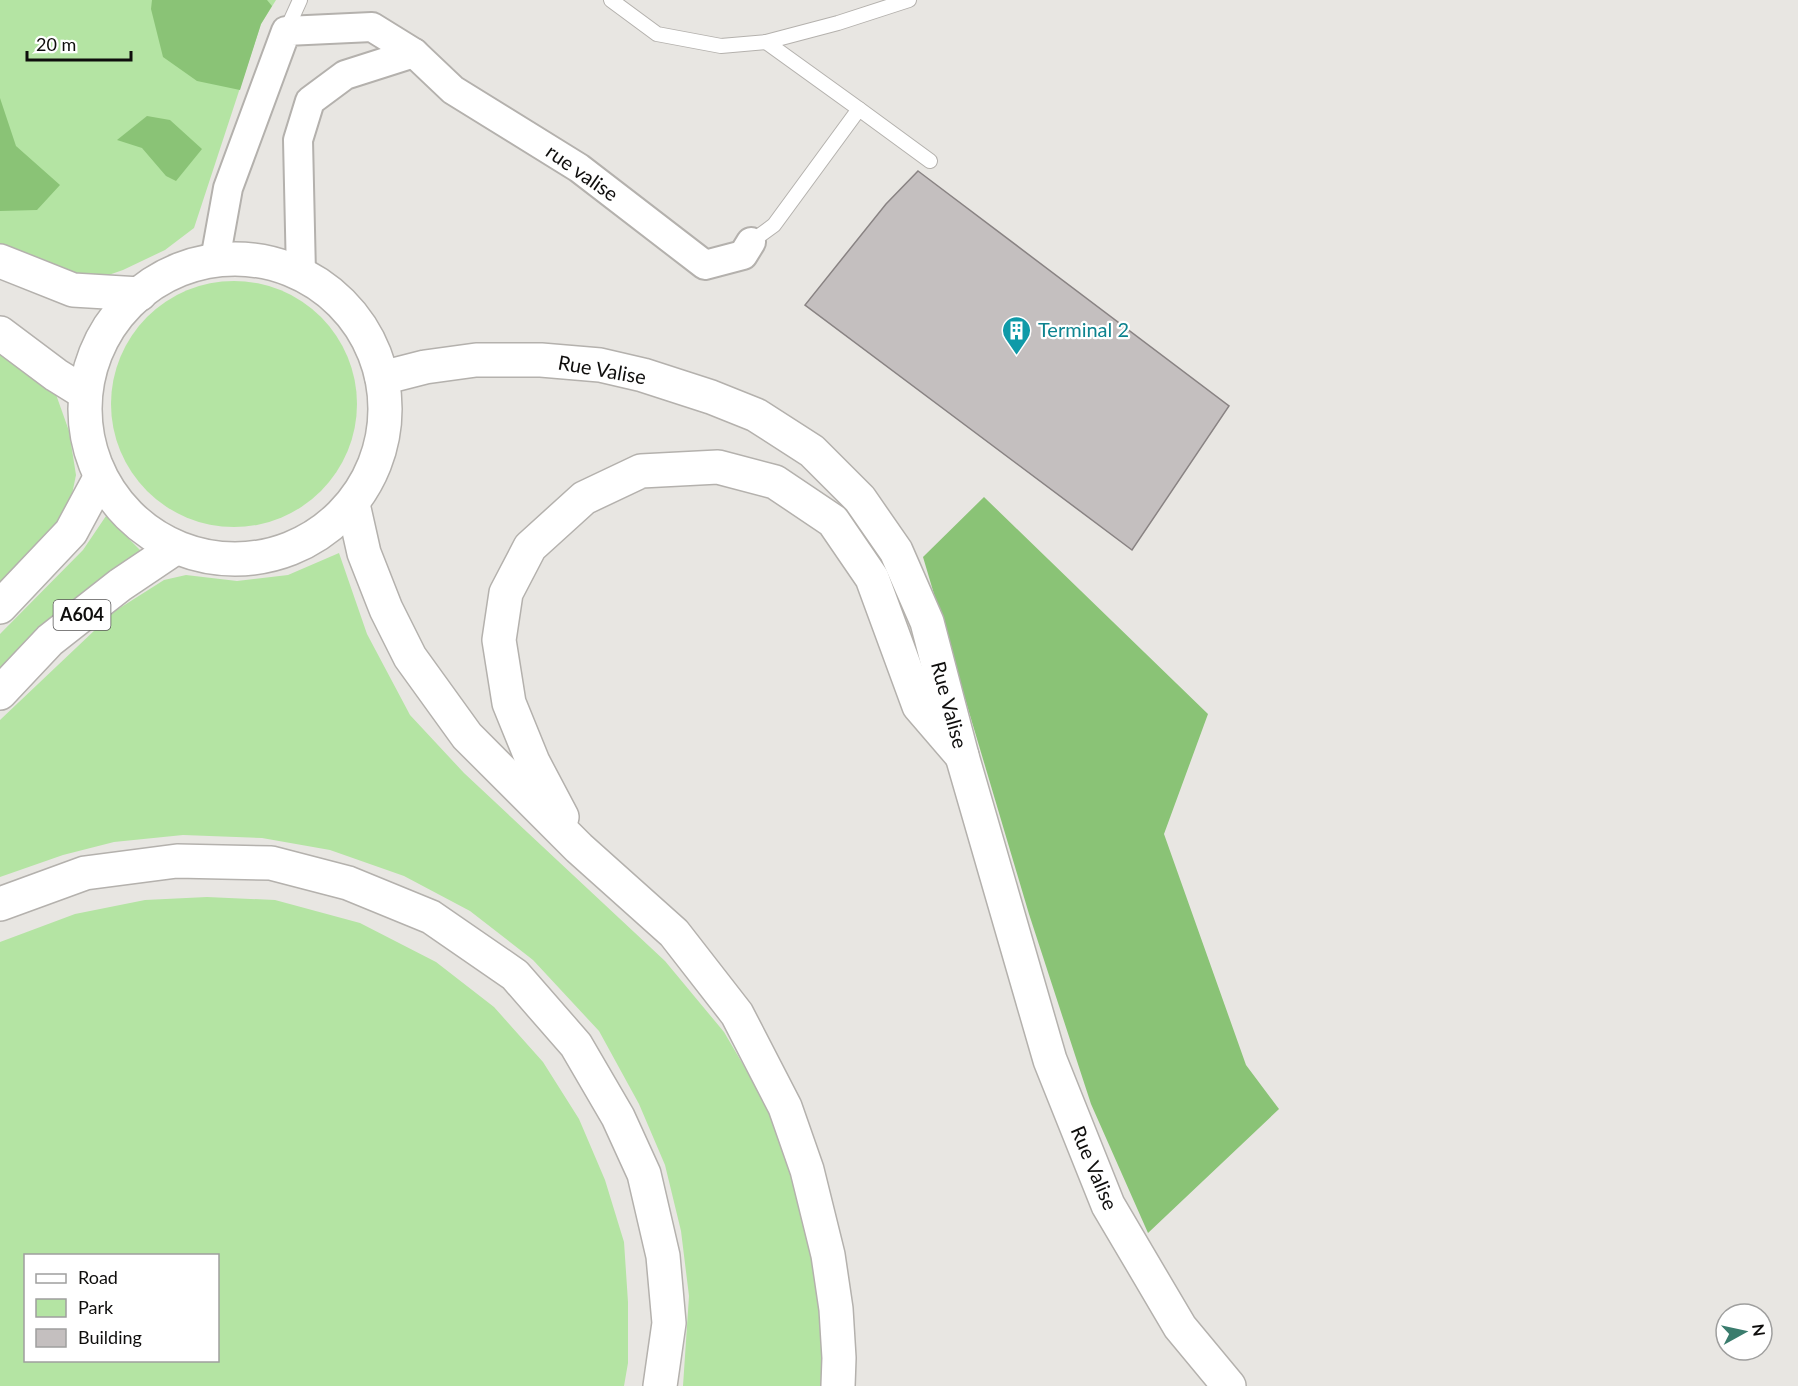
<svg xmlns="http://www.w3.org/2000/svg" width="1798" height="1386" viewBox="0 0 1798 1386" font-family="Lato,sans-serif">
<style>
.green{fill:#b4e4a3;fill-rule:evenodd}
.forest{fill:#8ac376}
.building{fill:#c4bfbf;stroke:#898383;stroke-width:1.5}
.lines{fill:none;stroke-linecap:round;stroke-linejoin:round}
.lane-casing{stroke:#b4b1ad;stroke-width:16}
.street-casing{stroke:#b4b1ad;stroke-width:32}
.secondary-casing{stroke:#b4b1ad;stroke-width:36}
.highway-casing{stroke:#b4b1ad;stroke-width:36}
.lane{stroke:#fff;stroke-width:14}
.street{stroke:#fff;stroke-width:28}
.secondary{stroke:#fff;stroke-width:33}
.highway{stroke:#fff;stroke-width:33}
.labels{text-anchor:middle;stroke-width:4.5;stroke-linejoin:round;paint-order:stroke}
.shield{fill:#fff;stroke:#575656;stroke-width:1.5}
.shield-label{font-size:18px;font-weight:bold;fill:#0f0e0d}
.street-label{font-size:20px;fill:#0f0e0d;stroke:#fff}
.culture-label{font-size:20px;fill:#0d838f;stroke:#fff;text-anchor:start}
</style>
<rect width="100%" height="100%" fill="#e8e6e2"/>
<!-- green -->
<g class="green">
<path d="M0,0H276L261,24L194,228L165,250L123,270L97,279L65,275L0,247Z"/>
<circle cx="234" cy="404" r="123"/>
<path d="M0,349L53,386L69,431L76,475L69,509L0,592Z"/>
<path d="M106,516L143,553L0,673V634L83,550Z"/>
<path d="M339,553L367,634L410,715L464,773L665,961L724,1032L775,1119L821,1256L826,1386H683L689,1296L681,1231L665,1165L639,1104L599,1031L533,960L470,911L404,876L330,850L262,838L183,835L114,842L63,855L0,877V720L115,611L164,580L186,575L237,581L288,575Z"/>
<path d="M207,897L275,900L360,923L436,962L494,1007L543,1062L579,1119L605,1180L624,1242L628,1302V1363L624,1386H0V942L75,914L145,900ZM26,1256H218V1360H26Z"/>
</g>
<!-- forest -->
<g class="forest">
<path d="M152,0H267L272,6L261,24L240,90L197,81L163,57L151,9Z"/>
<path d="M0,98L16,146L60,185L37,210L0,211Z"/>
<path d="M147,116L170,120L202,149L176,181L166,176L142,148L117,140Z"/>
<path d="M984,497L1208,714L1164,834L1246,1065L1279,1109L1148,1233L1091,1104L1029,914L923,557Z"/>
</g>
<!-- building -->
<path class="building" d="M918,171L1229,406L1132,550L805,305L886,204Z"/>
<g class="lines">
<defs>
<g id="lane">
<path d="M611,0L657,34L721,46L766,42L838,23L909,0"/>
<path d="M286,31L300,0"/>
<path d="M766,42L859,109"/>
<path d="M751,242L774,225L859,109L930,161"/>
</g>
<g id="street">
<path d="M215,260L228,188L286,31L372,27L414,53L453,90L579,168L705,265L743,255L751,242"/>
<path d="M301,274L298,140L310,101L345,75L414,53"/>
</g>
<g id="secondary">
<circle cx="235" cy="409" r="150"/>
<path d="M0,261L73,290L140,294"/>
<path d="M0,333L56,375L85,393"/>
<path d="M382,378L425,367L476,360H541L600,365L643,375L711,397L756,415L812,451L860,499L896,551L927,622L962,756L1050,1060L1108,1205L1180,1327L1229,1386"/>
</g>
<g id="highway">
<path d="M353,504L364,553L386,609L410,657L467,736L579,848L674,933L737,1014L785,1107L807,1170L828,1255L836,1309L839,1358L838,1386"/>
<path d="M0,607L71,532L100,478"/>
<path d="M0,693L50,640L120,585L175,548"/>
<path d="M562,817L533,762L509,703L499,640L506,593L530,547L584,498L641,471L718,467L775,482L833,521L872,578L919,706L962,756"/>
<path d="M0,904L85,873L177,861L271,863L348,883L431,917L515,975L576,1045L618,1117L644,1174L663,1256L669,1323L660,1386"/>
</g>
</defs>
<!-- lane casing -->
<use href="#lane" class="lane-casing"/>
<!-- street casing -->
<use href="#street" class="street-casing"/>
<!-- secondary casing -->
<use href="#secondary" class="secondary-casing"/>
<!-- highway casing -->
<use href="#highway" class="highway-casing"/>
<!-- lane -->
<use href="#lane" class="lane"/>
<!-- street -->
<use href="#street" class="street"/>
<!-- secondary -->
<use href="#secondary" class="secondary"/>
<!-- highway -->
<use href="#highway" class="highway"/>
</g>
<!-- icons -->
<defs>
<symbol id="building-pin" viewBox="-11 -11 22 30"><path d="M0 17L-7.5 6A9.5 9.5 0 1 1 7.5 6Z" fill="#0f9aa8" stroke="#fff"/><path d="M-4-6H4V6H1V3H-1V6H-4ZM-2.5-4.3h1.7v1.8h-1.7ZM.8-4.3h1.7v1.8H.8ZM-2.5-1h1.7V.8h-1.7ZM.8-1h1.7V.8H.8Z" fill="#fff"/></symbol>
</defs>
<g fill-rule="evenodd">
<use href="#building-pin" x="1000" y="314" width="33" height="45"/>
</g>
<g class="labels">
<!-- shield labels -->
<rect class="shield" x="53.5" y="600" width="57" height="30" rx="4.5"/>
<g class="shield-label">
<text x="82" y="621">A604</text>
</g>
<!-- street labels -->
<g class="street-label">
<text transform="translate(582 173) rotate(35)" y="7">rue valise</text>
<text transform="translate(602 370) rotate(10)" y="7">Rue Valise</text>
<text transform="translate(949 705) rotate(75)" y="7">Rue Valise</text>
<text transform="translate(1094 1168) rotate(67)" y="7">Rue Valise</text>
</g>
<!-- culture labels -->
<g class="culture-label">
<text x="1038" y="337">Terminal 2</text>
</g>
</g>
<!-- legend -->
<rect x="24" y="1254" width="195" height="108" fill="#ffffff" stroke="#9f9f9e" stroke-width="1.5"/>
<rect x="36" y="1274" width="30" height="9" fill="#ffffff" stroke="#9f9f9e" stroke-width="1.5"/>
<text x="78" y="1284" font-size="18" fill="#0f0e0d">Road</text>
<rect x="36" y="1299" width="30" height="18" fill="#b4e4a3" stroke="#9f9f9e" stroke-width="1.5"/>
<text x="78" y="1314" font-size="18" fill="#0f0e0d">Park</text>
<rect x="36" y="1329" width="30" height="18" fill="#c4bfbf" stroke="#9f9f9e" stroke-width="1.5"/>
<text x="78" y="1344" font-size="18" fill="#0f0e0d">Building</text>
<!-- north arrow -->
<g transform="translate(1744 1332) rotate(82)"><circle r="28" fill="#ffffff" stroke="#9f9f9e" stroke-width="1.5"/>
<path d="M0-4.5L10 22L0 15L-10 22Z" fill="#3a7c6d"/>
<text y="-9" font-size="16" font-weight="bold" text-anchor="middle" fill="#0f0e0d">N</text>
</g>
<!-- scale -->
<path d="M27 51v9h104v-9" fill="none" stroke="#0f0e0d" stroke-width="3"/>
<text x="36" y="51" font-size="18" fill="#0f0e0d" stroke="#ffffff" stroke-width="4.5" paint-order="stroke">20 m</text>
</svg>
